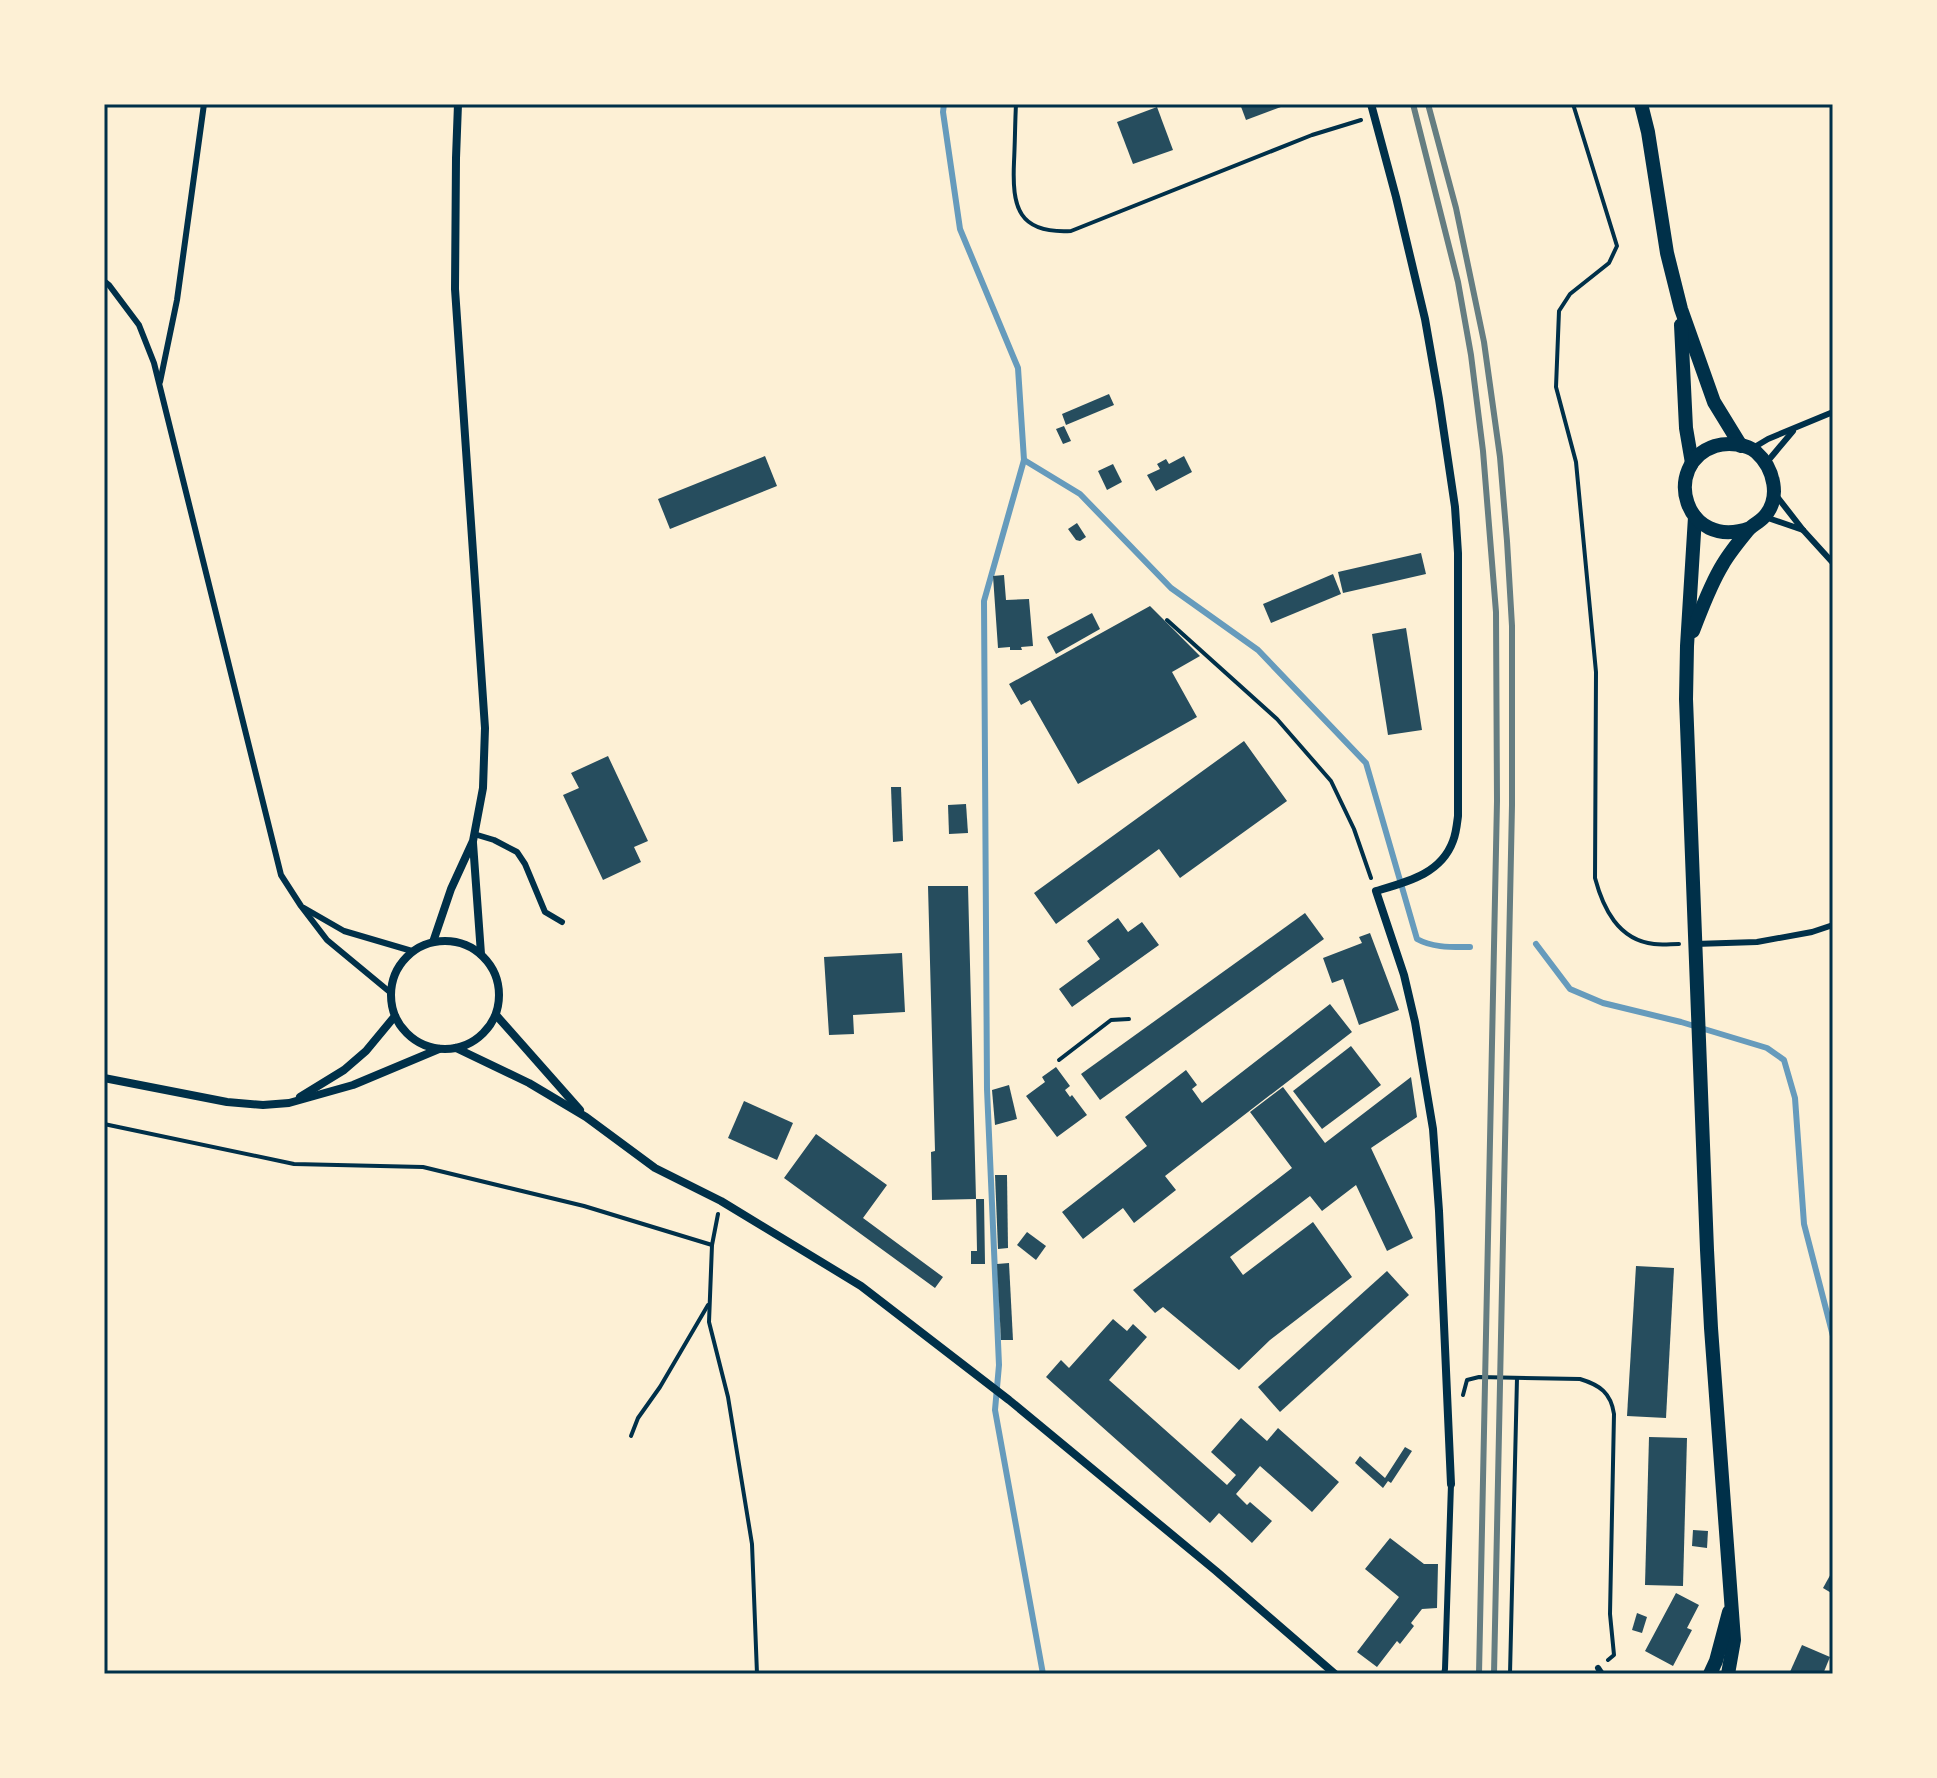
<svg xmlns="http://www.w3.org/2000/svg" width="1937" height="1778" viewBox="0 0 1937 1778" font-family="Helvetica,sans-serif">
<style>
.lines{fill:none;stroke-linecap:round;stroke-linejoin:round}
.stream{stroke:#669bbc;stroke-width:6}
.building{fill:#264d5e}
.path{stroke:#003049;stroke-width:4}
.service{stroke:#003049;stroke-width:6}
.minor{stroke:#003049;stroke-width:8}
.tertiary{stroke:#003049;stroke-width:14}
.rail{stroke:#657d81;stroke-width:6}
.neatline{fill:none;stroke:#003049;stroke-width:3}
</style>
<rect width="100%" height="100%" fill="#fdf0d5"/>
<g class="lines">
<!-- stream -->
<g class="stream">
<path d="M944,104L943,112L960,229L1018,368L1024,460L984,601L987,1089L999,1365L995,1410L1043,1674"/>
<path d="M1024,460L1080,494L1171,588L1258,650L1366,763L1417,939C1433,948 1452,947 1470,947"/>
<path d="M1536,944L1570,989L1603,1003L1681,1022L1767,1048L1784,1060L1795,1098L1804,1224L1833,1336"/>
</g>
</g>
<!-- building -->
<g class="building">
<path d="M1240,104H1289L1246,120Z"/>
<path d="M1157,107L1173,150L1133,164L1117,122Z"/>
<path d="M1109,394L1114,405L1066,425L1062,414Z"/>
<path d="M1064,426L1071,441L1063,444L1056,429Z"/>
<path d="M765,456L777,486L670,529L658,499Z"/>
<path d="M1184,456L1192,472L1156,491L1147,475L1160,469L1157,464L1166,459L1169,464Z"/>
<path d="M1113,464L1122,482L1107,490L1098,471Z"/>
<path d="M1077,523L1086,537L1080,541L1076,540L1068,529Z"/>
<path d="M1421,553L1426,574L1343,593L1338,572Z"/>
<path d="M1333,574L1341,594L1271,623L1263,604Z"/>
<path d="M1004,575L1006,600L1029,599L1033,646L1021,647L1022,650H1010V647L998,648L993,576Z"/>
<path d="M1150,606L1200,656L1172,672L1197,717L1078,784L1030,700L1021,705L1009,684Z"/>
<path d="M1092,613L1100,629L1056,654L1047,637Z"/>
<path d="M1406,628L1422,730L1388,735L1372,634Z"/>
<path d="M1244,741L1287,801L1180,878L1159,849L1056,924L1034,893Z"/>
<path d="M608,756L648,841L634,847L641,862L603,880L563,795L579,788L571,773Z"/>
<path d="M891,787H901L903,841L893,842Z"/>
<path d="M966,804L968,833L949,834L948,805Z"/>
<path d="M928,886H968L976,1199L932,1200L931,1152L935,1151Z"/>
<path d="M1305,913L1324,939L1100,1100L1081,1074Z"/>
<path d="M1118,918L1128,932L1142,922L1159,945L1072,1007L1059,989L1100,959L1087,941Z"/>
<path d="M1370,933L1399,1010L1359,1025L1343,979L1332,983L1323,958L1362,943L1359,937Z"/>
<path d="M902,953L905,1012L853,1015L854,1034L829,1035L824,957Z"/>
<path d="M1330,1004L1352,1032L1165,1176L1176,1190L1134,1223L1123,1208L1083,1239L1062,1212L1147,1146L1125,1117L1186,1070L1197,1085L1192,1089L1202,1103Z"/>
<path d="M1351,1046L1381,1085L1322,1129L1293,1091Z"/>
<path d="M1056,1067L1070,1086L1065,1090L1070,1097L1072,1095L1087,1115L1057,1137L1026,1096L1045,1082L1042,1077Z"/>
<path d="M1411,1077L1417,1117L1371,1148L1413,1238L1387,1251L1356,1185L1322,1211L1310,1196L1230,1257L1243,1275L1313,1222L1352,1277L1270,1340L1239,1370L1163,1307L1155,1313L1133,1290L1292,1168L1250,1112L1283,1087L1325,1143Z"/>
<path d="M1009,1085L1017,1119L995,1125L992,1090Z"/>
<path d="M744,1101L793,1123L777,1160L728,1138Z"/>
<path d="M816,1134L887,1185L863,1218L943,1277L935,1288L784,1178Z"/>
<path d="M995,1175H1007L1008,1248L998,1249Z"/>
<path d="M976,1199H984L985,1264H971V1251H977Z"/>
<path d="M1027,1232L1046,1246L1036,1260L1017,1245Z"/>
<path d="M1009,1263L1013,1340H1001L997,1264Z"/>
<path d="M1636,1266L1674,1268L1666,1418L1627,1416Z"/>
<path d="M1387,1271L1409,1295L1280,1412L1258,1387Z"/>
<path d="M1113,1319L1127,1331L1133,1324L1147,1337L1109,1380L1227,1485L1236,1475L1211,1452L1241,1418L1267,1441L1278,1428L1339,1482L1312,1512L1260,1466L1236,1494L1247,1505L1250,1502L1272,1521L1252,1543L1219,1513L1210,1523L1046,1377L1061,1360L1069,1368Z"/>
<path d="M1649,1437L1687,1438L1683,1586L1645,1585Z"/>
<path d="M1405,1447L1412,1451L1391,1483L1388,1481L1383,1488L1355,1463L1360,1456L1385,1478Z"/>
<path d="M1693,1530L1708,1531L1707,1548L1692,1546Z"/>
<path d="M1390,1538L1424,1564H1438L1437,1608L1422,1609L1411,1623L1414,1626L1400,1644L1397,1641L1377,1667L1357,1652L1399,1597L1365,1569Z"/>
<path d="M1833,1570V1594L1823,1588Z"/>
<path d="M1676,1593L1699,1605L1687,1628L1692,1630L1673,1666L1645,1651Z"/>
<path d="M1637,1613L1647,1617L1642,1633L1632,1630Z"/>
<path d="M1802,1645L1830,1657L1823,1674H1789Z"/>
</g>
<g class="lines">
<!-- path -->
<g class="path">
<path d="M1016,104C1015,123 1015,143 1014,162C1012,207 1018,234 1071,231L1312,135L1361,120"/>
<path d="M1573,104L1617,246L1609,263L1570,294L1559,311L1556,387L1576,462L1596,672L1595,878C1603,908 1618,940 1654,944C1662,945 1671,944 1679,944"/>
<path d="M1167,620L1277,719L1331,781L1354,829L1371,878"/>
<path d="M1059,1060L1111,1020L1129,1019"/>
<path d="M104,1124L294,1164L423,1167L584,1206L712,1245"/>
<path d="M718,1214L712,1245L709,1322L728,1397L752,1544L757,1674"/>
<path d="M1463,1395L1467,1380L1479,1377L1580,1379C1600,1385 1611,1393 1614,1414L1610,1614L1614,1655L1608,1660"/>
<path d="M631,1436L638,1418L660,1387L708,1305"/>
<path d="M1510,1674L1517,1378"/>
</g>
<!-- service -->
<g class="service">
<path d="M104,281L109,285L139,325L154,363L281,875L301,906L327,940L391,993"/>
<path d="M160,382L177,300L204,104"/>
<path d="M1753,448L1768,439L1833,412"/>
<path d="M1767,462L1793,431"/>
<path d="M1775,494L1803,530L1833,563"/>
<path d="M1765,517L1803,530"/>
<path d="M474,834L494,840L517,852L525,864L545,912L562,922"/>
<path d="M304,908L344,931L412,951"/>
<path d="M1695,944L1757,942L1812,932L1833,925"/>
<path d="M1598,1668L1602,1674"/>
<path d="M1444,1674L1445,1669L1451,1484"/>
</g>
<!-- minor -->
<g class="minor">
<path d="M1371,104L1396,197L1425,319L1439,399L1455,507L1458,553V816C1457,824 1456,834 1453,841C1441,874 1407,882 1376,891L1404,975L1415,1022L1433,1129L1439,1211L1451,1484"/>
<path d="M473,843L481,954"/>
<circle cx="445" cy="995" r="54"/>
<path d="M433,942L451,889L473,841L483,788L485,728L455,289L456,158L458,104"/>
<path d="M496,1015L580,1110"/>
<path d="M456,1048L529,1083L586,1117L655,1168L721,1201L861,1286L1009,1400L1216,1571L1335,1674"/>
<path d="M104,1078L227,1102L263,1105L289,1103L353,1085L439,1049"/>
<path d="M300,1097L344,1070L366,1051L395,1016"/>
</g>
<!-- tertiary -->
<g class="tertiary">
<path d="M1641,104L1648,132L1667,253L1681,309L1714,402L1741,446"/>
<path d="M1681,325L1686,428L1692,463"/>
<path d="M1695,517L1687,646L1686,699L1707,1250L1711,1328L1734,1640L1728,1674"/>
<path d="M1693,631C1702,608 1710,585 1723,564C1730,552 1740,540 1749,529C1753,525 1759,522 1763,518C1782,499 1774,468 1756,452C1747,444 1728,442 1715,446C1661,464 1684,552 1750,528"/>
<path d="M1710,1674L1716,1661L1729,1612"/>
</g>
<!-- rail -->
<g class="rail">
<path d="M1413,104L1458,282L1471,355L1483,451L1496,612L1497,801L1479,1674"/>
<path d="M1428,104L1456,208L1484,342L1500,457L1507,541L1512,626V805L1494,1674"/>
</g>
</g>
<!-- border -->
<rect width="1937" height="1778" fill="none" stroke="#fdf0d5" stroke-width="212"/>
<rect x="106" y="106" width="1725" height="1566" class="neatline"/>
</svg>
